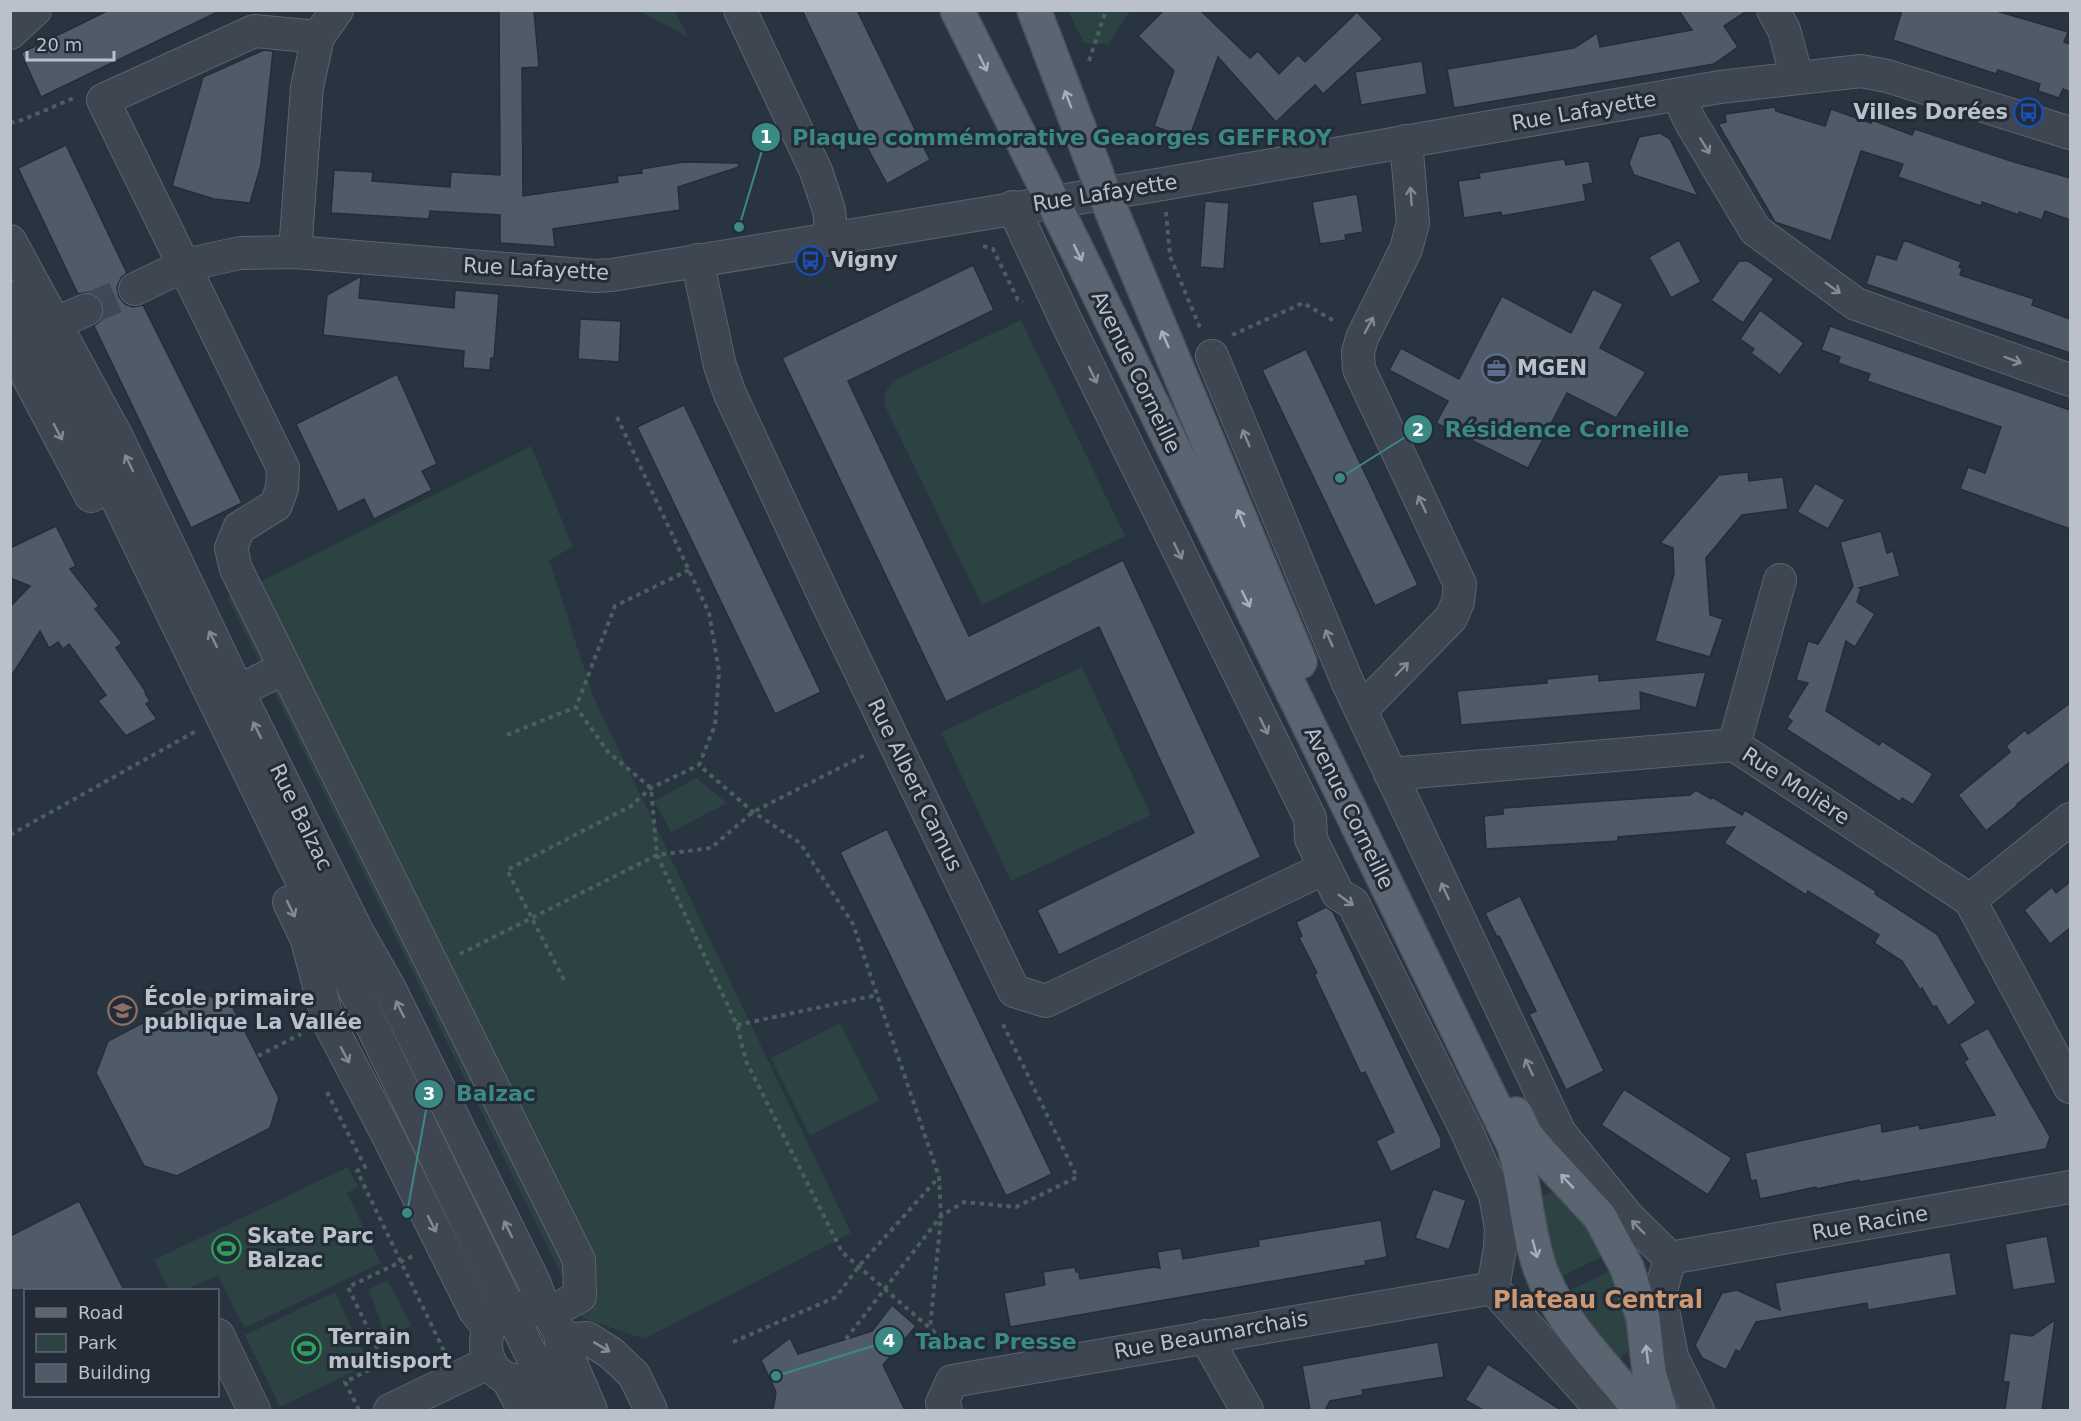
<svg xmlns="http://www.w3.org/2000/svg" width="2081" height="1421" viewBox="0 0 2081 1421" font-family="'DejaVu Sans',sans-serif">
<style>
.green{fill:#2c4243}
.building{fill:#505b69;stroke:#242d38;stroke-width:1.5}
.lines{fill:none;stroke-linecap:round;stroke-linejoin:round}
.minor-tunnel{stroke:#3f4956;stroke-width:32;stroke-dasharray:32 16;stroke-linecap:butt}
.minor-casing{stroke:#5b646e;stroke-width:34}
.major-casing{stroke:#474f5a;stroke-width:36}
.path{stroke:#4b5f61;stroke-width:4;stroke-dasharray:4.5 4.5;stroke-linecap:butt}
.minor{stroke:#3d4651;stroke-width:32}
.major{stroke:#5b6571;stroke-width:33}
.oneway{stroke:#a7afb9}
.oneway2{stroke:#828a94}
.labels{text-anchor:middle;stroke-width:6;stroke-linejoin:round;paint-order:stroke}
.street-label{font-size:21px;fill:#bac1cb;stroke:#222b36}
.poi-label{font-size:21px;font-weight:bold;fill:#bac1cb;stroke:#222b36;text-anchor:start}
.quarter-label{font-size:24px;font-weight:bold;fill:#ce9872;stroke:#222b36}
.leader{fill:none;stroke:#3a8985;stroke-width:2}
.callout-dot{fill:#3a8985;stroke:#222b36;stroke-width:2}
.mark-label{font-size:18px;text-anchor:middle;font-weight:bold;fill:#fff}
.callout-label{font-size:22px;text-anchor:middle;font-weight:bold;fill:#3a8985;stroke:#222b36;stroke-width:6;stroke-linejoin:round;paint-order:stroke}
</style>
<rect width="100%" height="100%" fill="#293441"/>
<!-- green -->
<g class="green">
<path d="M634,11H675L688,37L639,11Z"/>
<path d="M1068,11H1130L1108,44L1084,43Z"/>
<path d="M1021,320L1125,536L982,605L884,404L885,393L893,381Z"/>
<path d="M531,446L573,547L549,560L593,696L851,1233L644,1339L583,1318L228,598Z"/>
<path d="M1082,667L1151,815L1011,881L941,732Z"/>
<path d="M696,778L727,803L671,832L654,801Z"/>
<path d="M840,1023L879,1100L810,1136L771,1058Z"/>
<path d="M348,1167L358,1187L347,1193L381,1263L244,1328L218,1275L185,1290H169L154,1260Z"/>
<path d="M1550,1192C1568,1195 1594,1240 1603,1256L1558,1278L1551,1262L1540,1199Z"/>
<path d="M1610,1271C1618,1293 1634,1328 1628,1351L1620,1358H1616L1564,1293Z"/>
<path d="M388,1280L411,1326L386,1338L369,1289Z"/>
<path d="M335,1292L369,1364L280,1407L245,1335Z"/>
</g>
<!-- building -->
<g class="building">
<path d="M109,10H222L41,97L21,53Z"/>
<path d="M499,10H534L539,67L522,68L523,196L618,182L617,176L642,173L641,169L684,162L738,163L739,167L678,187L680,210L553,229L555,247L500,243V215L430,211L429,219L331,213L334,170L373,172L372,181L450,187L451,172L500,175Z"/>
<path d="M802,10H857L930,160L887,184L862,138Z"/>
<path d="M1164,10H1200L1250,58L1258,51L1279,74L1298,55L1305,62L1357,12L1383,39L1323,94L1315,85L1276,122L1218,57L1189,139L1154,126L1174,71L1138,36Z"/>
<path d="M1902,10H1993L2068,32L2064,42L2070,44V92L2063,89L2059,98L2038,91L2040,84L1998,70L1996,74L1893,40Z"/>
<path d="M1679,11H1747L1724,26L1738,47L1714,64L1454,108L1447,69L1574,48L1597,33L1600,47L1692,30Z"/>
<path d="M264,50L273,51L261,165L250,203L214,199L172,186L203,77Z"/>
<path d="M1422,61L1427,94L1361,105L1355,72Z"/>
<path d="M1775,107L1776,111L1825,126L1831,109L1871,123L1872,120L1912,135L1915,129L2011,161L2070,178V220L2045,211L2042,220L2019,212V215L1982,202L1981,206L1898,177L1903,164L1861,151L1831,241L1775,222L1718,124L1726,122L1725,114Z"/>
<path d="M1660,133L1670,139L1698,196L1634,175L1629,163L1639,137Z"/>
<path d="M66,145L127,273L121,278L117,287L119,297L125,304L133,307L143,305L242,503L191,528L94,326L100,321L104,313L102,302L97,296L89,292L78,294L18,168Z"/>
<path d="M1564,159L1566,165L1589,161L1593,183L1583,185L1586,201L1502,216L1501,212L1464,218L1458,181L1480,178L1479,173Z"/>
<path d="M1357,194L1363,232L1345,235L1346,240L1320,244L1312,202Z"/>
<path d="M1205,201L1229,203L1224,269L1200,267Z"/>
<path d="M1679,240L1701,282L1671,298L1649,257Z"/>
<path d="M1904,240L1961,262L1959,267L1962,268L1960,275L2034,299L2032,305L2070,319V353L1866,284L1876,254L1896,260Z"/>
<path d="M1739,261H1748L1774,279L1743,323L1711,300Z"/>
<path d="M973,265L994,310L848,381L969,636L1123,560L1261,857L1059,955L1037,910L1194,833L1162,764L1099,627L946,702L782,358Z"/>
<path d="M361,276L359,298L454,308L455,290L499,294L494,358H491L490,370L463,368L464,351L323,335L327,295Z"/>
<path d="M1593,289L1623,304L1600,348L1646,372L1616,418L1567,393L1528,468L1436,423L1448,401L1389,370L1401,348L1459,379L1502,296L1571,333Z"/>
<path d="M1760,310L1804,343L1780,375L1751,353L1754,349L1740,339Z"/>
<path d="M580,319L621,321L619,362L578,359Z"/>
<path d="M1830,326L2070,410V529L1960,489L1968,467L1985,473L2001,427L1867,381L1870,374L1838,363L1840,357L1821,350Z"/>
<path d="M1306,349L1418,585L1375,606L1262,370Z"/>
<path d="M397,374L437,464L422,471L432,490L374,519L364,499L338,512L296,424Z"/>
<path d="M684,405L821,692L775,714L637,427Z"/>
<path d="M1748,472L1749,481L1783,477L1788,509L1742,515L1706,558L1710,615L1723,619L1710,657L1655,641L1674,574L1673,548L1660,543L1719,475Z"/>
<path d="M1815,483L1845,500L1828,529L1797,512Z"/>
<path d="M56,526L76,566L70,569L99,606L95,609L122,643L116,648L146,692L145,693L150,701L146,704L157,719L126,736L98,701L106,695L69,644L63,649L58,642L49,648L40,631L10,678V607L30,586L10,578V548Z"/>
<path d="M1881,531L1887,553L1893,551L1900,576L1859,588L1861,589L1857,602L1875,614L1855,647L1846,641L1826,711L1879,745L1882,741L1933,774L1913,805L1902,798L1900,802L1786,729L1792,721L1787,717L1808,683L1796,680L1808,641L1818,644L1853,586L1840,542Z"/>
<path d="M1706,672L1696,708L1640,692L1641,710L1461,725L1457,691L1547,683V679L1599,674V681Z"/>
<path d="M2070,703V762L2017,804L2018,805L1986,831L1958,795L2010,752L2006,746L2025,730L2028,734Z"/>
<path d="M1696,790L1711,799L1712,797L1742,815L1745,810L1876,891L1875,894L1937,934L1976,1003L1948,1026L1936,1006L1933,1007L1922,988L1920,990L1902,961L1874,943L1879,935L1808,891L1806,895L1724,843L1735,827L1618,837V841L1486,849L1484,816L1503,814V808L1690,795Z"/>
<path d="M887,829L1052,1174L1006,1196L840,852Z"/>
<path d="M2070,882V928L2050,944L2024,910L2052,887L2056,893Z"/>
<path d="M1520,896L1604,1071L1566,1090L1529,1014L1536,1011L1499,936L1497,937L1485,913Z"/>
<path d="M1326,907L1333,912L1441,1139V1148L1391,1172L1376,1141L1394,1132L1365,1072L1361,1074L1314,974L1317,973L1299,938L1302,936L1296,922Z"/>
<path d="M201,993L231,1004L279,1098L270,1128L177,1176L144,1166L96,1073L108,1041Z"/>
<path d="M1988,1028L2050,1137L2046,1149L1860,1182L1859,1180L1816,1189V1187L1760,1199L1756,1180L1751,1181L1745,1153L1881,1123L1882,1132L1919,1125L1920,1129L1995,1115L1964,1062L1968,1059L1959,1044Z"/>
<path d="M1624,1089L1732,1158L1708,1195L1601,1125Z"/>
<path d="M1433,1189L1466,1200L1449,1250L1415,1238Z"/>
<path d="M79,1201L124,1290H10V1236Z"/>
<path d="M1381,1220L1387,1257L1365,1261L1366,1265L1010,1327L1004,1293L1045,1285L1043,1272L1075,1267L1076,1272H1079L1080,1279L1154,1267L1160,1268L1157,1252L1181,1248L1183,1259L1259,1246L1258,1240Z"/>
<path d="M2047,1236L2056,1283L2013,1290L2005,1244Z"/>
<path d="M1950,1252L1957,1295L1868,1310L1867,1303L1756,1322L1740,1352L1736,1350L1726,1370L1702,1358L1695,1345L1722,1293L1737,1290L1780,1310L1775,1283Z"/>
<path d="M892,1305L916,1326L883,1365L905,1410H773L776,1392L761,1360L790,1338L798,1354L872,1331Z"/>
<path d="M2055,1320L2042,1410H2005L2009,1382H2003L2010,1333L2032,1336Z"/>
<path d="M1438,1342L1444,1377L1362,1390L1363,1395L1330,1401L1325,1410H1310L1302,1366Z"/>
<path d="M1488,1364L1561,1410H1483L1465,1400Z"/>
</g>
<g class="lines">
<!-- minor-tunnel -->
<path class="minor-tunnel" d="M86,310L135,289"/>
<defs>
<g id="minor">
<path d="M740,10L816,171L829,210L832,237"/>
<path d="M1773,10L1784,30L1797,78"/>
<path d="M10,33L35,10"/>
<path d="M1678,95L1690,121L1755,230L1856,304L2070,380"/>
<path d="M1013,207L1067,323L1310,818L1311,839L1338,894L1353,903L1467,1132L1495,1195L1501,1228L1500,1248L1493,1288L1602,1410"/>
<path d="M10,241L117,437L238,691L358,933L390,989L534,1282C538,1291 540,1303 546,1311C552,1321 560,1327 561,1339C566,1390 486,1398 486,1344C486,1333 491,1323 499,1316C520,1299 528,1313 547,1311C559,1309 570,1302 580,1296L579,1260L236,569L231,548L239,528L276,505L282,488L283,468L103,100L254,31L318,37"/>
<path d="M295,252L307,87L318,37L337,10"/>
<path d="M697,260L720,366L730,394L826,600L1014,991L1046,1001L1325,868"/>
<path d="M135,289L185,265L240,253L295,252L595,276L612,275L1163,184L1720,87L1861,71L1887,76L2070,133"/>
<path d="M10,297L35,333L82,427L558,1410"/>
<path d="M56,323L86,310"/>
<path d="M10,343L91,496"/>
<path d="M1212,356L1347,681L1560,1133L1629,1218L1670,1258L1660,1294L1672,1357L1698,1410"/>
<path d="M238,691L285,668"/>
<path d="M1361,710L1451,618L1458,602L1460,584L1359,369L1358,352L1362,338L1406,249L1413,223L1406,141"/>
<path d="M1734,745L1780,580"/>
<path d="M1390,774L1734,745L1970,900L2070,1087"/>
<path d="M1970,900L2070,819"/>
<path d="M289,902L307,940L328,1021L387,1134L475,1311L489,1328"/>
<path d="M1670,1258L2070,1187"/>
<path d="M218,1335L254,1410"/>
<path d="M1205,1336L1247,1410"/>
<path d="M561,1340L587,1338L611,1353L634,1375L651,1410"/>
<path d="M561,1340L591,1410"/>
<path d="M508,1380L524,1410"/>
<path d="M390,1410L490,1362"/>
<path d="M946,1410L942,1403L952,1381L1493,1288"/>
</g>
<g id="major">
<path d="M957,10L1076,248L1514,1146C1526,1186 1526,1228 1540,1268C1560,1324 1604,1364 1640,1410"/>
<path d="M1034,10L1104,193L1300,662"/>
<path d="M1516,1114L1526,1135L1541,1153L1600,1217L1627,1268L1643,1318L1649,1372L1660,1410"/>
</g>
</defs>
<!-- minor casing -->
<use href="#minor" class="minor-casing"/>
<!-- major casing -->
<use href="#major" class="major-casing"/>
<!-- path -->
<g class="path">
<path d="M1089,61L1106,10"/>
<path d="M10,123L22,120L74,98"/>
<path d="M1166,212L1170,256L1201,330"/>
<path d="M983,246L993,249L1018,300L1023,302"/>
<path d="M1232,335L1303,303L1336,322"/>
<path d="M617,417L709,613L719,671L715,725L699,765L753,812L800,843L853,924L939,1177L941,1216L930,1329"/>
<path d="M689,570L615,606L576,707L608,752L651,788L657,855L737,1025L746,1061L842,1252L954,1349"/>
<path d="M507,735L576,707"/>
<path d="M10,835L196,731"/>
<path d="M460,954L657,855L711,848L753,812L867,754"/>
<path d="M564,980L507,870L631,806L651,788L699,765"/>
<path d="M737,1025L877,995"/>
<path d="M258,1056L301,1034"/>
<path d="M327,1092L365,1167L357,1171L444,1351"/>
<path d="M846,1339L941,1216L964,1202L1016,1207L1077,1177L1001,1020"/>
<path d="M733,1342L836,1297L859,1266L939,1177"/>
<path d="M359,1410L345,1382L384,1362L348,1287L415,1255"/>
</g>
<!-- minor -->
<use href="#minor" class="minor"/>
<!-- major -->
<use href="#major" class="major"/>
</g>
<!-- one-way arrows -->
<defs><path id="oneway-shaft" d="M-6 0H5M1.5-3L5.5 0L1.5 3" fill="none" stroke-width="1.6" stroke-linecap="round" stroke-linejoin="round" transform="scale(1.5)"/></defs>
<g class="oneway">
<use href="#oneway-shaft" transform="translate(983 63) rotate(64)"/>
<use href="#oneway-shaft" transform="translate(1068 99) rotate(-111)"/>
<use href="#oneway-shaft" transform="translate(1078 253) rotate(64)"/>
<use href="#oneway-shaft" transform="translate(1165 339) rotate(-113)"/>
<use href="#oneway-shaft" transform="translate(1241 518) rotate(-112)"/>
<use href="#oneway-shaft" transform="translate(1246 599) rotate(64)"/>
<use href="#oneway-shaft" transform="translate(1567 1181) rotate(-133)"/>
<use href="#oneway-shaft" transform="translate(1535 1249) rotate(75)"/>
<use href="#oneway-shaft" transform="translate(1647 1354) rotate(-97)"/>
</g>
<g class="oneway2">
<use href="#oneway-shaft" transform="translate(1705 146) rotate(59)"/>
<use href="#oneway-shaft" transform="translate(1411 196) rotate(-94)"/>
<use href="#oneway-shaft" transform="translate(1833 288) rotate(36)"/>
<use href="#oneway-shaft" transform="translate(1369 325) rotate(-62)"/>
<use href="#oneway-shaft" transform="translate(2013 360) rotate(20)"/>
<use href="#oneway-shaft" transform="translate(1093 375) rotate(64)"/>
<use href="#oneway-shaft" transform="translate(58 432) rotate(62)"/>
<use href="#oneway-shaft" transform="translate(1246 438) rotate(-113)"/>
<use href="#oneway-shaft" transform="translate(129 463) rotate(-116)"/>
<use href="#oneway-shaft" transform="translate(1422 504) rotate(-115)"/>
<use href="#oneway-shaft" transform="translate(1178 551) rotate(64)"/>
<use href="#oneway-shaft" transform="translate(1329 638) rotate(-113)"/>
<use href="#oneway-shaft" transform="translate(213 639) rotate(-116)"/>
<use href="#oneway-shaft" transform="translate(1402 669) rotate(-46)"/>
<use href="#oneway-shaft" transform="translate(1264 726) rotate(64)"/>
<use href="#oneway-shaft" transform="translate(257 730) rotate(-116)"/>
<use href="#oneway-shaft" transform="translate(1445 891) rotate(-115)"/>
<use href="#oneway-shaft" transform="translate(1346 900) rotate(36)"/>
<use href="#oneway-shaft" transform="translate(291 909) rotate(64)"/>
<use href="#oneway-shaft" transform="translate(400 1009) rotate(-116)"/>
<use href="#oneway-shaft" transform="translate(345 1055) rotate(62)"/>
<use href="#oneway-shaft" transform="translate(1529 1067) rotate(-115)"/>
<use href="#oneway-shaft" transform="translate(432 1224) rotate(63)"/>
<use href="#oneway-shaft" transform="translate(1638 1227) rotate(-135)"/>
<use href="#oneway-shaft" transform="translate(508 1229) rotate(-116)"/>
<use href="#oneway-shaft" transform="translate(602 1347) rotate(31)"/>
</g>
<!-- icons -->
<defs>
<symbol id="bus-ring" viewBox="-11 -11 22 22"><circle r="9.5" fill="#222b36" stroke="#1a4fb4" stroke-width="1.5"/><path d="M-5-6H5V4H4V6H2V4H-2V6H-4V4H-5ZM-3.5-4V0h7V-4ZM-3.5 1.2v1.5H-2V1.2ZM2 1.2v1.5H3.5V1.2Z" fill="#1a4fb4"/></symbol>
<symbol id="office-ring" viewBox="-11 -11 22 22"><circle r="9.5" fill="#222b36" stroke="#5c6f8a" stroke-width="1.5"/><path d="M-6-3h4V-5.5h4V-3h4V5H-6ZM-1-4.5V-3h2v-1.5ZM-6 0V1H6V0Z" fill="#5c6f8a"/></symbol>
<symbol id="school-ring" viewBox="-11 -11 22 22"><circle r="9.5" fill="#222b36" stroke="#8d6e63" stroke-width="1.5"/><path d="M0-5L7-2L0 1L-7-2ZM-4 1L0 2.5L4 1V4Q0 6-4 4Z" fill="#8d6e63"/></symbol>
<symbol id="stadium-ring" viewBox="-11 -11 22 22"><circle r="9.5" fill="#222b36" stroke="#2e9e5b" stroke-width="1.5"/><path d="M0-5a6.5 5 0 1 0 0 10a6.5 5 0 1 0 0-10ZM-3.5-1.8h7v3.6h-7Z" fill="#2e9e5b"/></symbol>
</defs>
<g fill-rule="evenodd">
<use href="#bus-ring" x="2012" y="96" width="33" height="33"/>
<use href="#bus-ring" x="794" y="244" width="33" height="33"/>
<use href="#office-ring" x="1480" y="352" width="33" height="33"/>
<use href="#school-ring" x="106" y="994" width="33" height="33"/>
<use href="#stadium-ring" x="210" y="1232" width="33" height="33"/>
<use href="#stadium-ring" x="290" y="1332" width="33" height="33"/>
</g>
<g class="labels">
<!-- street labels -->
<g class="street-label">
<text transform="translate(1584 111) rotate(-10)" y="7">Rue Lafayette</text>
<text transform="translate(1105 193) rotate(-9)" y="7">Rue Lafayette</text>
<text transform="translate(536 269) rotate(3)" y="7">Rue Lafayette</text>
<text transform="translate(1136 372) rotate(64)" y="7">Avenue Corneille</text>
<text transform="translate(915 785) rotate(64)" y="7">Rue Albert Camus</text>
<text transform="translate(1796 786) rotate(33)" y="7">Rue Molière</text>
<text transform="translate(1349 808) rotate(64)" y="7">Avenue Corneille</text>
<text transform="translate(301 817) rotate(64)" y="7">Rue Balzac</text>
<text transform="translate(1870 1223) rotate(-10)" y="7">Rue Racine</text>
<text transform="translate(1211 1335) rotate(-10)" y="7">Rue Beaumarchais</text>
</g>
<!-- poi labels -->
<g class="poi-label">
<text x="2008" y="119" text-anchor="end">Villes Dorées</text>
<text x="831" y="267">Vigny</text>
<text x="1517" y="375">MGEN</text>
<text x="144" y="1005">École primaire<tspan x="144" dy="24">publique La Vallée</tspan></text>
<text x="247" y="1243">Skate Parc<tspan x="247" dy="24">Balzac</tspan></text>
<text x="328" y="1344">Terrain<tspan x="328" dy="24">multisport</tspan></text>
</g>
<!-- quarter labels -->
<g class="quarter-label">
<text x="1598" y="1308">Plateau Central</text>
</g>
</g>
<!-- callouts -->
<path class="leader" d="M739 227L766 137M1340 478L1418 429M407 1213L429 1094M776 1376L889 1341"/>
<g class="callout-dot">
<circle cx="739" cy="227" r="6"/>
<circle cx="1340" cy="478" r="6"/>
<circle cx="407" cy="1213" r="6"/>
<circle cx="776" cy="1376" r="6"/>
<circle cx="766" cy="137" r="15"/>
<circle cx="1418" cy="429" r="15"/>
<circle cx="429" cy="1094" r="15"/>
<circle cx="889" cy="1341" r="15"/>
</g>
<g class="mark-label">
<text x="766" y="143">1</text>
<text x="1418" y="436">2</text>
<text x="429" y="1100">3</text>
<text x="889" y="1347">4</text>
</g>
<g class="callout-label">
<text x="1062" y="145">Plaque commémorative Geaorges GEFFROY</text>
<text x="1567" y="437">Résidence Corneille</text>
<text x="496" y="1101">Balzac</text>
<text x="996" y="1349">Tabac Presse</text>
</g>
<!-- border -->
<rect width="2081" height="1421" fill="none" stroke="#bac1cb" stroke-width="24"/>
<!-- legend -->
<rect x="24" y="1289" width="195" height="108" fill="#222b36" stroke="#5f6772" stroke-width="1.5"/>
<rect x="36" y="1308" width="30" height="9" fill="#5b6571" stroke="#5f6772" stroke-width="1.5"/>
<text x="78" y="1319" font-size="18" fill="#bac1cb">Road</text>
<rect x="36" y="1334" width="30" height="18" fill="#2c4243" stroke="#5f6772" stroke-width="1.5"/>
<text x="78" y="1349" font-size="18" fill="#bac1cb">Park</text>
<rect x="36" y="1364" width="30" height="18" fill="#505b69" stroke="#5f6772" stroke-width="1.5"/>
<text x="78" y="1379" font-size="18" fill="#bac1cb">Building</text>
<!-- scale -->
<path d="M27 51v9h87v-9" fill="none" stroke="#bac1cb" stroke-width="3"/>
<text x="36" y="51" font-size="18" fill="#bac1cb" stroke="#222b36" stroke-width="4.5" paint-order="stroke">20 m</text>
</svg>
